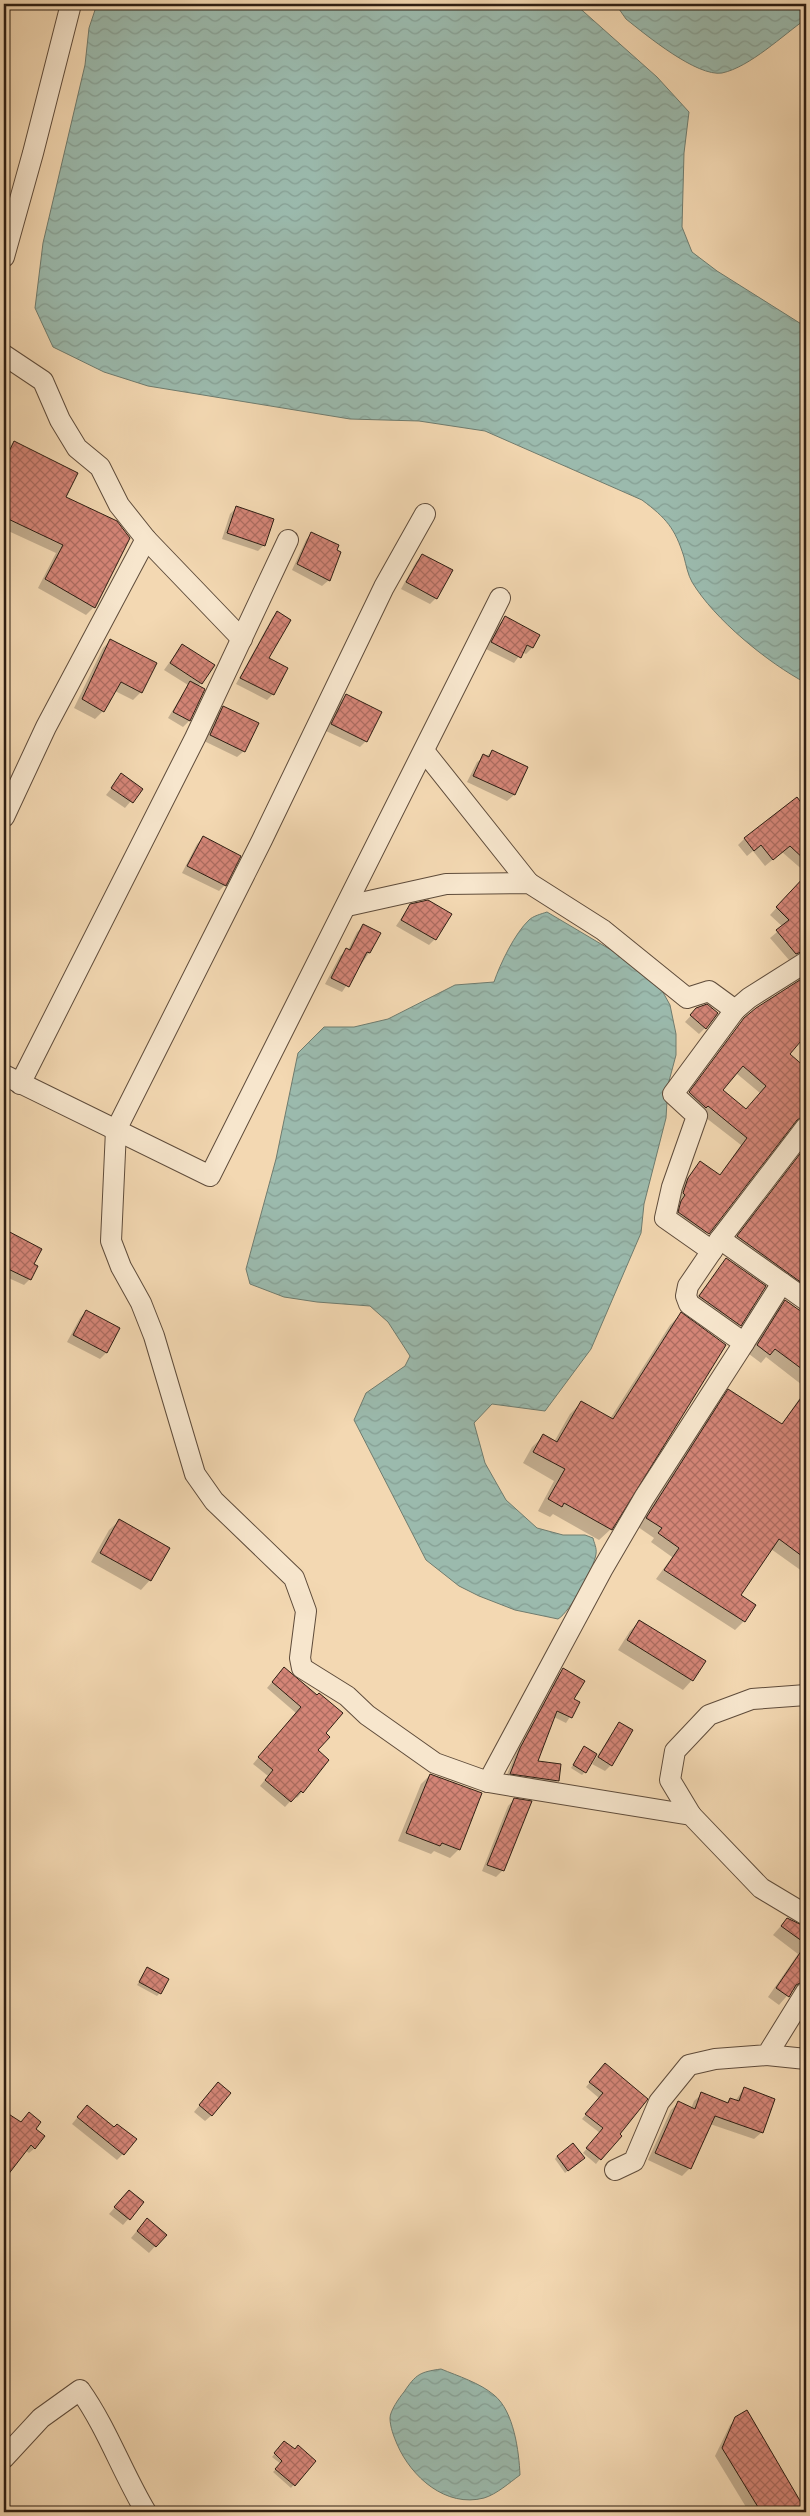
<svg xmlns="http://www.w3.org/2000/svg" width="810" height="2516" viewBox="0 0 810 2516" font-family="Cardo,serif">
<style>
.water{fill:url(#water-waves);stroke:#6f7c6f}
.shadow{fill:#0003;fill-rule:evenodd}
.building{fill:url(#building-cross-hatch);stroke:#2e1e13;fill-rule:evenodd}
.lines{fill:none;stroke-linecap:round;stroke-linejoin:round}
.minor-casing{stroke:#5f4c3b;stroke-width:22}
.minor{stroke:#f7e6cd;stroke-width:20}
</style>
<defs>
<pattern id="water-waves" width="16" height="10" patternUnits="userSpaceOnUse" patternTransform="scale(1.25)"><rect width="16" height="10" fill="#9bbaad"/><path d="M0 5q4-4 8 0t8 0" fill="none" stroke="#869f94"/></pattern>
<pattern id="building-cross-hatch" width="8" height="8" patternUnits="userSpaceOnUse" patternTransform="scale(1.25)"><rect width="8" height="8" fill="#d48577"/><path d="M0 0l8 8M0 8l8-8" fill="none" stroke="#ac6c60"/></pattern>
</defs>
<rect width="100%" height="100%" fill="#f3d8b2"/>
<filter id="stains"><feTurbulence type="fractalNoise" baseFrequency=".004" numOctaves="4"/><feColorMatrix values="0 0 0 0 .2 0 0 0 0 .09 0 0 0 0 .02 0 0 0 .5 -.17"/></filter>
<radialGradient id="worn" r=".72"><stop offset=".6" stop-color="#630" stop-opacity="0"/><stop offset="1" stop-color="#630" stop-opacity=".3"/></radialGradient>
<!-- water -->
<g class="water">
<path d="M97,4H575L657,77L689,112L684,153L682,227L692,252L717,271L806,327V683C768,663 714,619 692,582C688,575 686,565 684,557C675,528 666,518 642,500L485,431L419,421L350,419L148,386L104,372L53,347L35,308L43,243L85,65L89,28Z"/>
<path d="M624,4H806V19C783,35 750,67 722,73C697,77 646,35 626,19L619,9Z"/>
<path d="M547,912L628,960L659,985L670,1005L676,1034V1055L668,1085L666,1118L644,1204L641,1233L591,1349L545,1411L492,1404L474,1423L485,1463L506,1500L537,1528L563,1535H585L593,1538C594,1543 597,1548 596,1554C594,1568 570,1612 558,1619L515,1610L479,1596L459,1586L426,1560L354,1420L366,1393L405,1366L410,1356L388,1322L370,1306L317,1302L284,1297L250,1284L246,1269L276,1159L298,1053L324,1027H354L388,1019L455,985L494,982C500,964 515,933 529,920C533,916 541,914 547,912Z"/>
<path d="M441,2369C458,2376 480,2383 494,2395C514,2411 519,2452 520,2475C509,2483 497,2494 484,2498C446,2508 411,2477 397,2444C394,2437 390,2427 390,2418C390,2411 399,2398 404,2392C416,2374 420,2372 441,2369Z"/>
</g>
<!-- shadow -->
<g class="shadow">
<path d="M14,443L64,498L94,607L86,615L38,588L56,553L4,529V455Z"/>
<path d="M236,508L264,545L258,551L222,539L230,514Z"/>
<path d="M312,533L335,551L329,580L322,586L292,570L306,540Z"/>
<path d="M422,556L436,598L430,604L401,589L416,562Z"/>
<path d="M277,612L267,659L273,694L267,700L236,684L272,618Z"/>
<path d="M505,618L538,635L532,648L526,654L522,652L514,663L486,649L499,624Z"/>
<path d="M111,640L141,692L133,700L115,691L103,711L95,719L74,708L103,648Z"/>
<path d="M182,645L201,683L198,687L203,690L189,721L183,727L168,718L188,685L164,670Z"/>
<path d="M346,696L366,741L360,747L326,731L340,702Z"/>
<path d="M223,707L244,751L237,757L204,741L217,714Z"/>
<path d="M492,752L526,767L514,795L507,801L467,782L477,762Z"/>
<path d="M122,775L141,789L125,808L106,795Z"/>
<path d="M806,806V960L797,957L789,960L770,938L783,927L770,915L802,880L800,878L805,872L782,852L765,866L753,851L747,856L738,845L745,838Z"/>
<path d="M203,838L225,885L219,891L182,873L197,844Z"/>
<path d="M410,905L435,939L429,945L396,926Z"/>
<path d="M364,926L369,953L342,992L325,984L340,956L348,950L357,932Z"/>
<path d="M806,977V1027L791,1037L788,1054L806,1069V1122L792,1124L701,1240L672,1220L674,1209L680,1202L677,1200L681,1186L700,1163L719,1176L741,1145L683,1100L745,1019L757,1009ZM736,1073L760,1093L746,1110L721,1090Z"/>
<path d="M697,1009L705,1028L699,1034L685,1022Z"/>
<path d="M806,1146V1302L729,1246Z"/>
<path d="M6,1232L32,1265L30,1279L24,1285L4,1276V1233Z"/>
<path d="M726,1260L764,1286L740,1325L730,1335L690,1306Z"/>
<path d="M785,1302L799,1311L806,1312V1388L766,1357L761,1363L749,1354L777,1310Z"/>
<path d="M86,1312L119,1329L106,1353L100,1359L67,1342L80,1318Z"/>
<path d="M681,1314L611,1529L599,1540L553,1514L550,1517L538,1511L554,1481L523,1463L532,1447L544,1436L554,1442L570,1414L581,1403L610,1419L670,1325Z"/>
<path d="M806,1389V1574L771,1549L739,1596L744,1621L735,1630L656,1579L672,1557L651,1542L654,1538L638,1527L720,1400L728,1391L781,1425Z"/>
<path d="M119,1521L150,1580L141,1590L91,1562L109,1530Z"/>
<path d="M639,1622L704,1662L692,1680L683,1690L618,1650L630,1631Z"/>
<path d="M806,1642V1655L801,1648Z"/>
<path d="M563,1670L572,1699L579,1703L566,1723L554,1717L536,1762L560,1765L557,1781L552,1786L505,1779L515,1755L558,1675Z"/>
<path d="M278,1675L324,1733L316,1750L314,1778L297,1798L295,1796L285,1807L260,1786L268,1776L253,1764L296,1713L267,1688Z"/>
<path d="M619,1723L611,1765L605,1771L592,1764Z"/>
<path d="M584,1748L585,1772L582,1775L571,1768Z"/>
<path d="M430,1775L459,1849L450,1858L434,1851L431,1854L398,1841L421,1784Z"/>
<path d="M514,1800L530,1802L502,1871L496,1877L482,1871L508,1806Z"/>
<path d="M787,1919L800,1927H806V1994L803,1990H792L779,2005L768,1997L798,1954L773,1935Z"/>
<path d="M145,1972L160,1993L157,1996L137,1985Z"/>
<path d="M601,2069L646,2099L596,2164L583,2153L600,2133L582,2119L599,2098L586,2087Z"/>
<path d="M744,2089L762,2132L754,2139L710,2124L690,2168L682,2176L648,2160L671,2110L678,2103L691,2109L694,2101L702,2094L726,2103L730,2099L735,2101Z"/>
<path d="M212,2090V2115L205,2121L194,2112Z"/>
<path d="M4,2113L34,2129L35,2148L29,2153L26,2151L4,2177Z"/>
<path d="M81,2113L123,2154L117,2160L72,2124Z"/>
<path d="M557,2156L581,2161L565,2173L555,2159Z"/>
<path d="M123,2198L142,2203L123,2225L109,2214Z"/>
<path d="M141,2226L165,2235L149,2253L131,2238Z"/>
<path d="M747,2412L805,2512H749L715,2456L730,2425Z"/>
<path d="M282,2445L314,2461L291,2488L273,2472L281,2464L272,2457Z"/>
</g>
<!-- building -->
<g class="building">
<path d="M14,441L78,473L66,497L117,521L130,538L95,608L45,579L63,545L4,517V462Z"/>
<path d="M236,506L274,519L265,546L227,533Z"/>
<path d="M311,532L339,545L337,550L341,552L330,581L297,564Z"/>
<path d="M422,554L453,570L437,599L406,582Z"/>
<path d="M277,611L291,620L269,658L288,668L274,695L240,678Z"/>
<path d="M505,616L540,635L533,648L527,645L521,658L491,642Z"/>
<path d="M110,639L157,663L142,693L121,682L104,712L82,699Z"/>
<path d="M182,644L215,665L202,684L170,663Z"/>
<path d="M190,681L205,689L190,721L173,712Z"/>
<path d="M346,694L382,712L367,742L331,724Z"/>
<path d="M223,706L259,723L245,752L210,735Z"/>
<path d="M492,750L528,767L515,795L473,776L483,754L489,757Z"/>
<path d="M121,773L143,789L133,803L111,788Z"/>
<path d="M797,797L806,809V861L790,846L773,860L761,845L754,851L744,838Z"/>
<path d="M203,836L241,856L226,886L187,866Z"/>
<path d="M806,875V950L796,954L776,930L789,920L776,907Z"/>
<path d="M428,900L452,914L436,940L401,920L410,904Z"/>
<path d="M363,924L381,933L370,953L367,952L349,987L331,978L346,948L350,950Z"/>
<path d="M806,976V1035L790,1054L806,1068V1115L797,1120L709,1234L678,1212L681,1201L685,1195L683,1193L688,1178L700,1161L720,1175L747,1138L708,1106L706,1108L689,1092L744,1018L756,1008ZM743,1066L766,1086L746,1109L723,1090Z"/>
<path d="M707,1004L718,1013L706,1029L690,1015L696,1008Z"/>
<path d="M806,1146V1286L737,1236Z"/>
<path d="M4,1229L42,1249L34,1264L38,1266L31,1280L4,1267Z"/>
<path d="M726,1258L766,1286L741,1326L699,1296Z"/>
<path d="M785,1300L799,1310L806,1312V1372L775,1349L770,1355L757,1345Z"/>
<path d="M86,1310L120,1328L107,1353L73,1335Z"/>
<path d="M681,1312L726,1345L612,1530L564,1503L562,1507L548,1499L565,1469L533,1452L543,1434L557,1442L581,1401L613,1419Z"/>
<path d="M728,1389L782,1424L806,1391V1527L801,1536L806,1540V1559L779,1539L741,1595L756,1605L745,1622L664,1570L679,1548L658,1533L662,1528L646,1518Z"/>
<path d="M119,1519L170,1548L151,1581L100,1553Z"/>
<path d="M639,1620L706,1661L693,1681L627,1640Z"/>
<path d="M284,1667L317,1695L319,1693L343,1713L326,1733L330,1737L318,1750L329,1760L303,1793L301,1791L291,1802L265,1780L273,1770L258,1757L301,1707L272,1682Z"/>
<path d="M563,1668L585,1681L574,1699L580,1702L572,1718L557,1711L538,1761L561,1764L559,1781L510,1774L520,1748Z"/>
<path d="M619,1722L633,1730L612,1766L598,1757Z"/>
<path d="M584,1746L597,1754L586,1773L573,1765Z"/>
<path d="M430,1774L482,1793L460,1850L442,1843L440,1846L406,1833Z"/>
<path d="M514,1798L532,1801L504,1871L487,1865Z"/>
<path d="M787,1918L806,1927V1980L796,1985L789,1997L776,1988L806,1944L781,1926Z"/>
<path d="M147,1967L169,1979L161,1994L139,1982Z"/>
<path d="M605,2063L648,2099L620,2134L622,2136L601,2160L586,2148L603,2128L585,2114L603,2093L589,2082Z"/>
<path d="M218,2082L231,2093L212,2116L199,2105Z"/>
<path d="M744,2087L775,2099L763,2133L715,2116L691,2169L655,2153L678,2101L695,2109L701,2092L728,2103L730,2098L739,2101Z"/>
<path d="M87,2105L114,2127L117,2124L137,2139L124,2155L77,2117Z"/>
<path d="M4,2111L21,2122L29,2112L41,2122L36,2129L45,2136L35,2149L31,2145L4,2180Z"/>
<path d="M573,2143L585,2158L568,2171L557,2156Z"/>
<path d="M129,2190L144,2202L130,2220L114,2207Z"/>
<path d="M147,2218L167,2235L156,2247L137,2231Z"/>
<path d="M747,2410L806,2511V2512H761L722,2448L735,2417Z"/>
<path d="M284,2441L295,2449L298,2445L316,2461L295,2486L275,2469L282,2461L274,2453Z"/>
</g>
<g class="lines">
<defs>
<g id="minor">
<path d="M4,257L33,153L71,4"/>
<path d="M4,355L43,381L60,420L77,448L100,467L119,505L146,539L242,639"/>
<path d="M425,514L384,587L262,840L116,1130L111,1241L121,1267L141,1303L154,1336L195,1474L214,1501L294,1578L306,1611L300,1658L302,1668L347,1696L367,1715L435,1763L488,1782L602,1570L644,1498L744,1343L689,1304L686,1296L688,1286L720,1239L806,1127"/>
<path d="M424,751L529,883"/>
<path d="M4,817L46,727L146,539"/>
<path d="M347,906L446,884L529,883L603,930L687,998L709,991L735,1010L749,998L806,962"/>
<path d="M4,1075L210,1176L500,598"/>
<path d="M20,1084L195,738L288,540"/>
<path d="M720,1239L806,1300"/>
<path d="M712,1251L665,1218L672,1187L697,1116L673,1094L735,1010"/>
<path d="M744,1343L782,1283"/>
<path d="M488,1782L691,1815L761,1888L806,1915"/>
<path d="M691,1815L670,1780L675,1751L709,1715L752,1699L806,1695"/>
<path d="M767,2055L806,2059"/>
<path d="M615,2170L634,2161L659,2102L689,2065L715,2059L767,2055L806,1992"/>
<path d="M4,2458L41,2418L80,2390C107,2428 122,2472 146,2512"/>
</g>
</defs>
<!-- minor casing -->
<use href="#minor" class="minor-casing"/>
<!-- minor -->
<use href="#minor" class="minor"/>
</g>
<!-- margin -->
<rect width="810" height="2516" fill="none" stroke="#f3d8b2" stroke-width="20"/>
<rect x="5" y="5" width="800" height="2506" fill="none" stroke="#2e1e13" stroke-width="2.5"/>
<rect x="10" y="10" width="790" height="2496" fill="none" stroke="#2e1e13"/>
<rect width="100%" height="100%" filter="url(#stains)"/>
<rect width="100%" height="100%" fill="url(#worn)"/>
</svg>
